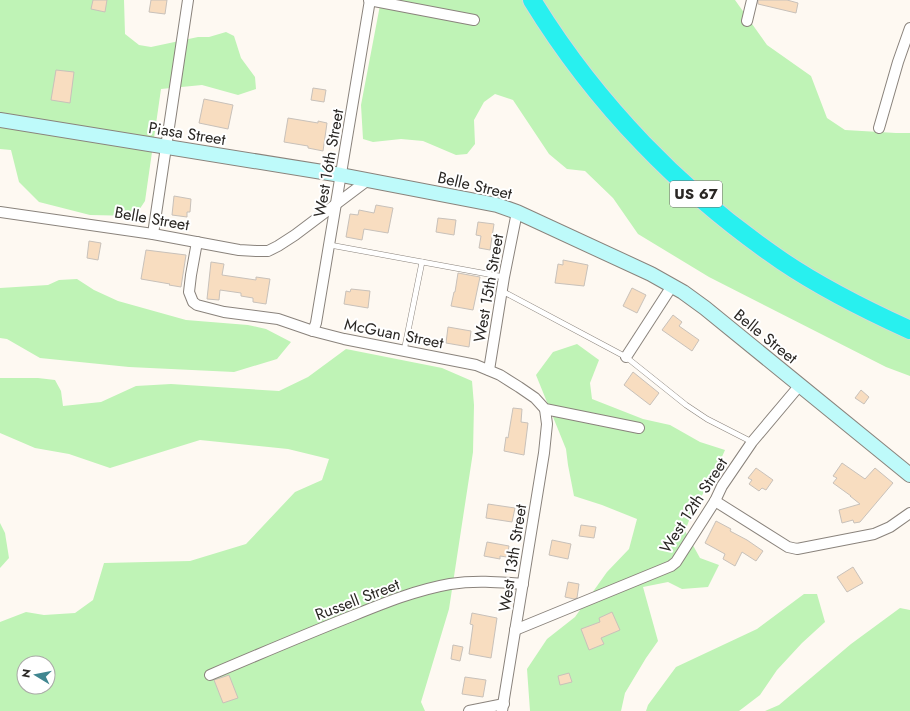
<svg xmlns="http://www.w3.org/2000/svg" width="910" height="711" viewBox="0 0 910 711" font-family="Jost,sans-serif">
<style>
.green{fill:#bff3b6;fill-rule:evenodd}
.building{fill:#f8ddc0;stroke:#c8c1ba}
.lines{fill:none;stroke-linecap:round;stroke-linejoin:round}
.lane-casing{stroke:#8a837c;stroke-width:6}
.street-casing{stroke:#8a837c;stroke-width:12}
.secondary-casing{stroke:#8a837c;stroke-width:16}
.highway-casing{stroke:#d9d8d8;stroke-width:20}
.lane{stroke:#fff;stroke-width:5}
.street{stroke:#fff;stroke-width:10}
.secondary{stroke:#befafa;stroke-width:14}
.highway{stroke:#28f0ef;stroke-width:18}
.labels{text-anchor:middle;stroke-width:4;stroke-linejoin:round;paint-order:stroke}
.shield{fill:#fff;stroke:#6a6866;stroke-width:1}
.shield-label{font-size:15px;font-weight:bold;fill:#2a2724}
.street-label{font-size:16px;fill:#2a2724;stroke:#fff}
</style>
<rect width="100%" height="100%" fill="#fef9f2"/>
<!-- green -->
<g class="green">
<path d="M0,0H124L125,34L139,45L151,47L198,37H209L226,32L234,36L241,58L255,77L256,89L238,95L202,85L161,89L145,201L135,216L90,215L39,202L19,182L11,150L0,149Z"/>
<path d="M381,0H735L767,45L811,76L827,118L845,130L896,133H910V376L886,367L709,277L638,234L613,198L585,171L567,169L549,154L513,100L495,94L484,102L474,120L475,144L467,154L456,155L423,141L401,139L373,142L363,139L361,105Z"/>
<path d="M77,279L94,290L118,301L186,320L248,325L266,329L291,342L277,359L234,372L129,367L40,358L7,339L0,338V288L48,285L59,280Z"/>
<path d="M577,344L599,360L590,383L592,399L643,419L670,425L700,442L725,450L712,479L693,510L685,531L700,558L719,565L708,587L682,589L668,582L643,587L658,641L646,658L625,693L621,711H530L527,669L547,639L575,617L607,572L629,549L637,519L602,505L574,496L568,465L566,449L536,375L553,352Z"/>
<path d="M346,349L442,368L472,381L474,405L473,452L449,609L421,702L425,711H0V622L26,612L44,615L75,613L93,600L104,563L190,561L246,544L295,492L322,480L329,459L288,449L200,440L110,468L69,454L35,448L0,433V378H38L55,380L61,391L63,406L101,402L136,386L171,384L279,391L308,377ZM24,663H48V687H24Z"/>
<path d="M0,523L5,533L9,558L0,568Z"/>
<path d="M804,594H817L825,622L802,643L777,670L760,695L739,711H646L648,705L676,667L757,629Z"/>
<path d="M900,608L910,610V711H765L779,705L851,644Z"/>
</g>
<!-- building -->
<g class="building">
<path d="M93,0H107L105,12L91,9Z"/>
<path d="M151,0H167L165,14L149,12Z"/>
<path d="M758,0H787L798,3L796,13L758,4Z"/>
<path d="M56,70L74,72L70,103L51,100Z"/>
<path d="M313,88L326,90L324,102L311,100Z"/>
<path d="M204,99L233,105L228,129L199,123Z"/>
<path d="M288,118L318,123V121L327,123L323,151L308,148V146L284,142Z"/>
<path d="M174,196L191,199L190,212H187V217L172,215Z"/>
<path d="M376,205L393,208L388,233L364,229L362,240L346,237L350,214L358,215L359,210L374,213Z"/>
<path d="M438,218L456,220L454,235L436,232Z"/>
<path d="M478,222L494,224L490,250L479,248L481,236L476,235Z"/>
<path d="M89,241L101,243L98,260L87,258Z"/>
<path d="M146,250L186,255L181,287L169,285L170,284L141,279Z"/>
<path d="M563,260L588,265L584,286L555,283L558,264L563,265Z"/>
<path d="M211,262L224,264L222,275L256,280V277L270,279L266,304L253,302V298L241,296V293L220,290L219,300L207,299Z"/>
<path d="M458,273L480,277L473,310L451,306L454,292H455Z"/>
<path d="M632,288L646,295L637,313L623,306Z"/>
<path d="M351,289L370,291L368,308L344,304L346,291L350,292Z"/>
<path d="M673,315L682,322L679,326L699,340L692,351L662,330Z"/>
<path d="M448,327L471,331L469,347L446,343Z"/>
<path d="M633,372L659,393L650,405L624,385Z"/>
<path d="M861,390L869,397L864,404L855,398Z"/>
<path d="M513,408L522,409L521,422L528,423L524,455L504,451L506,437L508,438Z"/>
<path d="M842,463L865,479L875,468L893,483L860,522L854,523L853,520L842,523L839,510L860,504L850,496H851L833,483L837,478L833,476Z"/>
<path d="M756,468L773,480L766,490L762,488L759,491L749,484L752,480L748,478Z"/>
<path d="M488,504L515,508L512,522L486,518Z"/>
<path d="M716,521L731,529L730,531L747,540L763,551L756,561L742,552L735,566L723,559L725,554L705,543Z"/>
<path d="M581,525L596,527L594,538L579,536Z"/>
<path d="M552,540L571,544L568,559L549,555Z"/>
<path d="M487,542L509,546L507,557L500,556V559L484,556Z"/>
<path d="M853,567L863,583L847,592L837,577Z"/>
<path d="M568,582L579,584L577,598L574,599L565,597Z"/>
<path d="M612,612L620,630L601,638L604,644L589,650L581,629L600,622L599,618Z"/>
<path d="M472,613L497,618L491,658L469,654L473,625L470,624Z"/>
<path d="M453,645L463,647L460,661L451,659Z"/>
<path d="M569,673L572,682L560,685L558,676Z"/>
<path d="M229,675L238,698L223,703L214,680Z"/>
<path d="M465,677L486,680L483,697L462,694Z"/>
</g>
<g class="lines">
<defs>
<g id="lane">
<path d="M330,245L504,277"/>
<path d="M502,291L626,357L686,405L707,419L752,442"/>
<path d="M404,351L422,262"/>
</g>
<g id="street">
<path d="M369,0L474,20"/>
<path d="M747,21L752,0"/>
<path d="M879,128L898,62L910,28"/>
<path d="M0,212L153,234L239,250L256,251H268L278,246L295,235L368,180"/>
<path d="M153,234L188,0"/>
<path d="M197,242L191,275L189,292L193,302L197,305L224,312L278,319L313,331L344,339L476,365L500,375L519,387L535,398L545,409L639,428"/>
<path d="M313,331L316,323L370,0"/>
<path d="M626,357L672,286"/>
<path d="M489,370L504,277L517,212"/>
<path d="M715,501L788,547L797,549L874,534L890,527L910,513"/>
<path d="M515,630L671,566L676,562L715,501L722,486L752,442L800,385"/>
<path d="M210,675C257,655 304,635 352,616C384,603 416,590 450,584C475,580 498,582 523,584"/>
<path d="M469,711L504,704"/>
<path d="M502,711L544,453L547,424L545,409"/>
</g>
<path id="secondary" d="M0,120L341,175L497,205L517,212L651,274L683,292L705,308L910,475"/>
<path id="highway" d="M532,0C595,103 682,193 782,261C822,288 866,310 910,330"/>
</defs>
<!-- lane casing -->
<use href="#lane" class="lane-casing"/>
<!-- street casing -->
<use href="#street" class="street-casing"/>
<!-- secondary casing -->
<use href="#secondary" class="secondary-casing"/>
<!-- highway casing -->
<use href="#highway" class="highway-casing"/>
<!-- lane -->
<use href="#lane" class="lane"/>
<!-- street -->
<use href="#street" class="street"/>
<!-- secondary -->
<use href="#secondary" class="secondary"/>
<!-- highway -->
<use href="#highway" class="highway"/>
</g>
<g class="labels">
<!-- shield labels -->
<rect class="shield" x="670" y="181" width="52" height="26" rx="3"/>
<g class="shield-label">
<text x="696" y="199">US 67</text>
</g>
<!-- street labels -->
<g class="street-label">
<text transform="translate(187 133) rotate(9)" y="6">Piasa Street</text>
<text transform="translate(328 163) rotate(-80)" y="6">West 16th Street</text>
<text transform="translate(475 185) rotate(13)" y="6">Belle Street</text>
<text transform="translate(152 218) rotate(10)" y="6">Belle Street</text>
<text transform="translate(488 288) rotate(-80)" y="6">West 15th Street</text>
<text transform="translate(394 333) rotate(11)" y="6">McGuan Street</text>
<text transform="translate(766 336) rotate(39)" y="6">Belle Street</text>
<text transform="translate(693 505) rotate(-57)" y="6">West 12th Street</text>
<text transform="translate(512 558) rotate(-81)" y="6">West 13th Street</text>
<text transform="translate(357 599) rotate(-21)" y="6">Russell Street</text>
</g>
</g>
<!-- north arrow -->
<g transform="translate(36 675) rotate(280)"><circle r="19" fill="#ffffff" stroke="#aaa9a7"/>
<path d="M0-3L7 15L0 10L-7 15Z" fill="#408690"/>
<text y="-6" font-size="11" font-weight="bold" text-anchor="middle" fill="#2a2724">N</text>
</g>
</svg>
